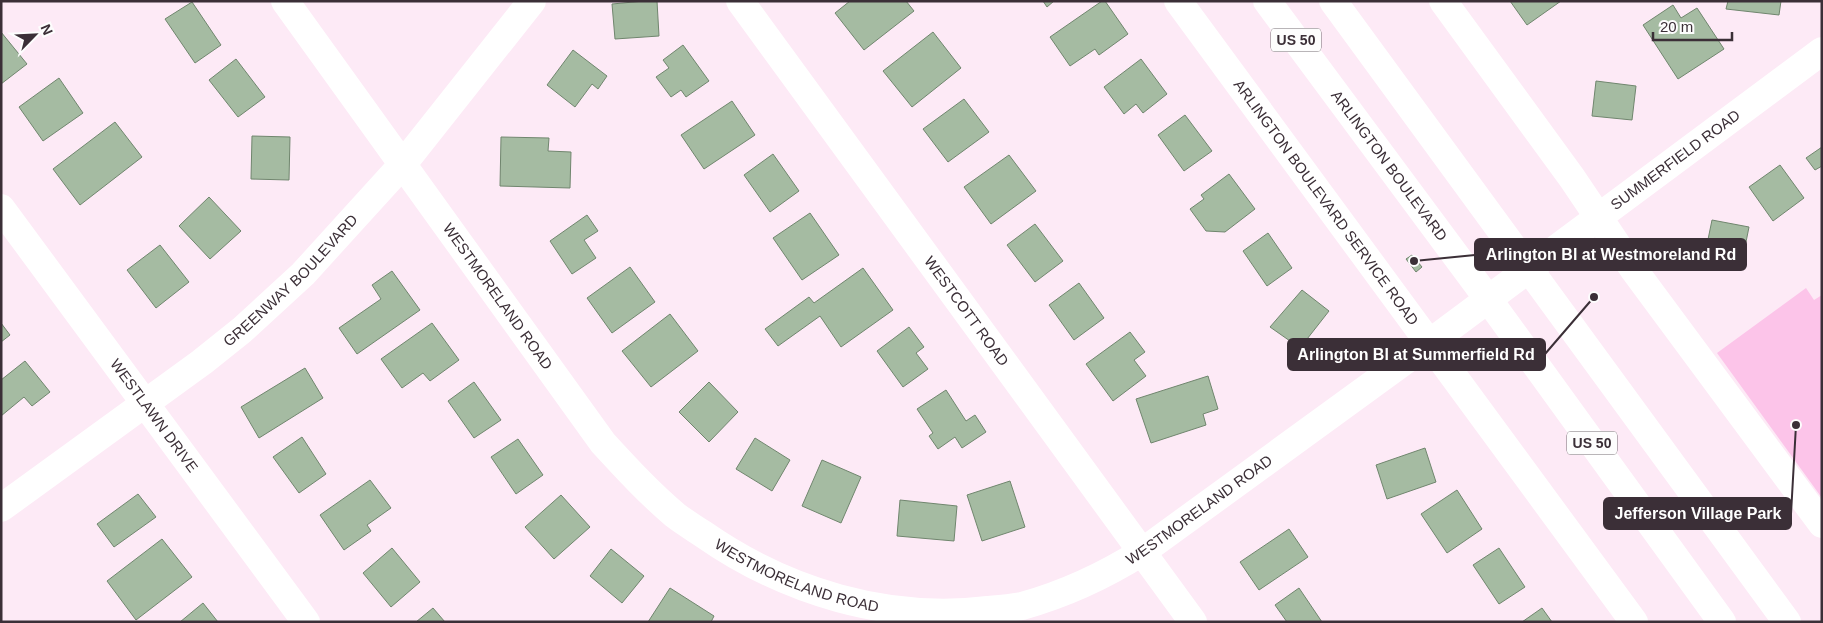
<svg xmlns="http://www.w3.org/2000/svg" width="1823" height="623" viewBox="0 0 1823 623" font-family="Helvetica,sans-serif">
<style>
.green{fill:#fcc4e9}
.building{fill:#a5bba2;stroke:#70866e}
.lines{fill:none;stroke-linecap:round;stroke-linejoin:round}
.minor{stroke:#fff;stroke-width:28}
.highway{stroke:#fff;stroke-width:28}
.labels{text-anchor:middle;stroke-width:5;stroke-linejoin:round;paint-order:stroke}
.shield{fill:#fdfdfd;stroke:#756d72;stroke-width:1}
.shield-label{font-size:14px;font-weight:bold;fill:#3b2f37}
.street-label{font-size:15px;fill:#3b2f37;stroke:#fdfdfd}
.leader{fill:none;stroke:#3b2f37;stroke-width:2}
.callout-dot{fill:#3b2f37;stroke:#fdfdfd;stroke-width:2}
.callout{fill:#3b2f37;stroke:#3b2f37;stroke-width:2}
.callout-label{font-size:16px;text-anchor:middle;font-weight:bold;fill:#fff}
</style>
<rect width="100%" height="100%" fill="#fdeaf6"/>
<!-- green -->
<path class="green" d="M1806,288L1814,300L1822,295V498L1717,353Z"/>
<!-- building -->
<g class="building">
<path d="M644,1H657L659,36L615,39L612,4Z"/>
<path d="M850,1H906L914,11L864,50L835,13Z"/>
<path d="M1043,1H1054L1047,7Z"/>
<path d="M1102,1H1105L1128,34L1099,55L1095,49L1070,66L1050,37Z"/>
<path d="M1510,1H1561L1527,25Z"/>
<path d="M1728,1H1781L1779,15L1726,9Z"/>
<path d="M192,2L221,45L195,63L165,19Z"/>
<path d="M1673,5L1681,18L1697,8L1724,49L1678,79L1643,25Z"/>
<path d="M1,32L27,64L1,84Z"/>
<path d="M933,32L961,68L912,107L883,71Z"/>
<path d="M683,45L709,81L686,97L681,90L671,97L656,77L669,68L663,60Z"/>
<path d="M573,50L607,76L598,89L592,84L575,107L547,85Z"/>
<path d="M236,59L265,97L238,117L209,80Z"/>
<path d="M1141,59L1167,94L1143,113L1136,104L1124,114L1104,87Z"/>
<path d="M59,78L83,113L43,141L19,107Z"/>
<path d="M1596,81L1636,86L1632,120L1592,116Z"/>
<path d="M964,99L989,132L948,162L923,129Z"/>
<path d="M732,101L755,135L704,169L681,135Z"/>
<path d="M1185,115L1212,151L1184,171L1158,135Z"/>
<path d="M115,122L142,157L80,205L53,169Z"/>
<path d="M252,136L290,137L289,180L251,179Z"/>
<path d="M501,137L549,138L548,151L571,152L570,188L500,186Z"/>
<path d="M1822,147V166L1815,170L1806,158Z"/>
<path d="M773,154L799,191L770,212L744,175Z"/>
<path d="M1009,155L1036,191L991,224L964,187Z"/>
<path d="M1780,165L1804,198L1773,221L1749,187Z"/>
<path d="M1229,174L1255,209L1225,232L1206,231L1190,209L1204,199L1201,195Z"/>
<path d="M209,197L241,231L210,259L179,226Z"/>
<path d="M810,213L839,255L802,280L773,238Z"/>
<path d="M587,215L598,231L584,240L596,258L572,274L550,241Z"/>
<path d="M1712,220L1749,227L1741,267L1704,259Z"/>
<path d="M1035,224L1063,261L1035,282L1007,245Z"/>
<path d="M1268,233L1292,268L1267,286L1243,251Z"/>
<path d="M160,245L189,282L156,308L127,270Z"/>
<path d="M1412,255L1422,267L1416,272L1406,259Z"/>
<path d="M630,267L655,302L612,333L587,298Z"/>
<path d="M863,268L893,310L841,347L820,316L778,346L765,329L809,297L814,303Z"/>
<path d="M392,271L420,310L357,354L339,328L381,299L372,285Z"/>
<path d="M1079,283L1104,318L1074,340L1049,305Z"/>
<path d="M1302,290L1329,311L1300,348L1270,327Z"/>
<path d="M670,314L698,351L651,387L622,351Z"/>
<path d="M1,323L10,335L1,342Z"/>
<path d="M432,323L459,360L430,381L423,373L402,388L381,359Z"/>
<path d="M909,327L924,347L916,353L928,369L903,387L877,351Z"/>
<path d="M1130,332L1145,352L1134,360L1146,376L1113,401L1086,364Z"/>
<path d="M25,361L50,392L32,406L24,397L1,416V380Z"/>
<path d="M305,368L323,398L259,438L241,407Z"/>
<path d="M1208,376L1218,409L1203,414L1206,425L1151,443L1136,399Z"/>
<path d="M474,382L501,420L474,438L448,401Z"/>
<path d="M709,382L738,412L709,442L679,412Z"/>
<path d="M946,390L966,421L975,415L986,432L962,448L955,437L938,449L929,436L933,433L917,409Z"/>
<path d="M302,437L326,474L299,493L273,457Z"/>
<path d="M755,438L790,460L772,491L736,469Z"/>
<path d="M518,439L543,475L516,494L491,457Z"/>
<path d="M1425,448L1436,482L1387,499L1376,465Z"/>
<path d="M822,460L861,477L841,523L802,506Z"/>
<path d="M370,480L391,508L367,525L371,531L344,550L320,515Z"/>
<path d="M1010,481L1025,527L982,541L967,495Z"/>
<path d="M1457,490L1482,529L1447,553L1421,514Z"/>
<path d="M138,494L156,517L114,547L97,524Z"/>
<path d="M561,495L590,527L554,559L525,527Z"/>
<path d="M900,500L957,506L954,541L897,536Z"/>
<path d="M1289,529L1308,557L1259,590L1240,562Z"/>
<path d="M162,539L192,577L136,620L107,581Z"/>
<path d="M392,548L420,582L391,607L363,573Z"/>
<path d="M1499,548L1525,587L1499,604L1473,565Z"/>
<path d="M611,549L644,576L622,603L590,576Z"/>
<path d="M670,588L714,616L711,622H648Z"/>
<path d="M1299,588L1322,622H1287L1275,605Z"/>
<path d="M203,603L218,622H180Z"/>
<path d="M433,608L445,622H416Z"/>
<path d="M1542,608L1552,622H1522Z"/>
</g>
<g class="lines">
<!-- minor -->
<g class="minor">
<path id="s1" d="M285,1L603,443C626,468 649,493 675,515C684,522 694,528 703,534C786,592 887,622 988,610C999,609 1011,608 1022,606C1065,594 1104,576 1142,552L1428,344L1822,51"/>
<path id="s2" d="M740,1L1193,622"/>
<path id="s3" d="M1178,1L1634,622"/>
<path d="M1443,1L1572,178L1634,270L1822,524"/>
<path id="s4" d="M1,208L306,622"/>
<path id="s5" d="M1,508L202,362L242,330L303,274L403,164L532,1"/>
</g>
<!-- highway -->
<g class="highway">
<path id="s6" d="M1267,1L1488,299L1722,622"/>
<path d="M1333,1L1787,622"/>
</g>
</g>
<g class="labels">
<!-- shield labels -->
<g class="shield">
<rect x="1271" y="28.5" width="50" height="23" rx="4"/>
<rect x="1567" y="431.5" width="50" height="23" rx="4"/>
</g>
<g class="shield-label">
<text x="1296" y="45">US 50</text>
<text x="1592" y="448">US 50</text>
</g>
<!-- street labels -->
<g class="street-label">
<text dy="5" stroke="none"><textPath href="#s1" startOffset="1810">SUMMERFIELD ROAD</textPath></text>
<text dy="5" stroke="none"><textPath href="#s6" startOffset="205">ARLINGTON BOULEVARD</textPath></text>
<text dy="5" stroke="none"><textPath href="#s3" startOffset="250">ARLINGTON BOULEVARD SERVICE ROAD</textPath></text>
<text dy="5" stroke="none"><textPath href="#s5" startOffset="369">GREENWAY BOULEVARD</textPath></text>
<text dy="5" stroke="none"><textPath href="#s1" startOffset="364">WESTMORELAND ROAD</textPath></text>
<text dy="5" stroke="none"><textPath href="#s2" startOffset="384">WESTCOTT ROAD</textPath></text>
<text dy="5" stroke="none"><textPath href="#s4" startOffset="258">WESTLAWN DRIVE</textPath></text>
<text dy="5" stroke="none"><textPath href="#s1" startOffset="1219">WESTMORELAND ROAD</textPath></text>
<text dy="5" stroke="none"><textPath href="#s1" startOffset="784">WESTMORELAND ROAD</textPath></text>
</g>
</g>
<!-- callouts -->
<path class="leader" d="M1414 261L1475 255M1594 297L1545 354M1796 425L1791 514"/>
<g class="callout-dot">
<circle cx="1414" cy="261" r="5"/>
<circle cx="1594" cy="297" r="5"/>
<circle cx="1796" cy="425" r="5"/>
</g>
<g class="callout">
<rect x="1475" y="239" width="271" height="31" rx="5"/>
<rect x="1288" y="339" width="257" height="31" rx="5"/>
<rect x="1604" y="498" width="187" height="31" rx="5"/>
</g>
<g class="callout-label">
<text x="1611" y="260">Arlington Bl at Westmoreland Rd</text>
<text x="1416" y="360">Arlington Bl at Summerfield Rd</text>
<text x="1698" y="519">Jefferson Village Park</text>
</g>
<!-- border -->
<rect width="1823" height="623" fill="none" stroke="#3b2f37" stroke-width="5"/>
<!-- north arrow -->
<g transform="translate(35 35) rotate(66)" stroke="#fdfdfd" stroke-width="4" paint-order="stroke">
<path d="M0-4L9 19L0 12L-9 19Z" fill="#3b2f37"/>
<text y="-8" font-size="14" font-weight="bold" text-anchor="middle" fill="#3b2f37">N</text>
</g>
<!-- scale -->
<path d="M1653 32v8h79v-8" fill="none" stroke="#3b2f37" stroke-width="2.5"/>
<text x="1660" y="32" font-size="15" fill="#3b2f37" stroke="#fdfdfd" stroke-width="4" paint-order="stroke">20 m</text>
</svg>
